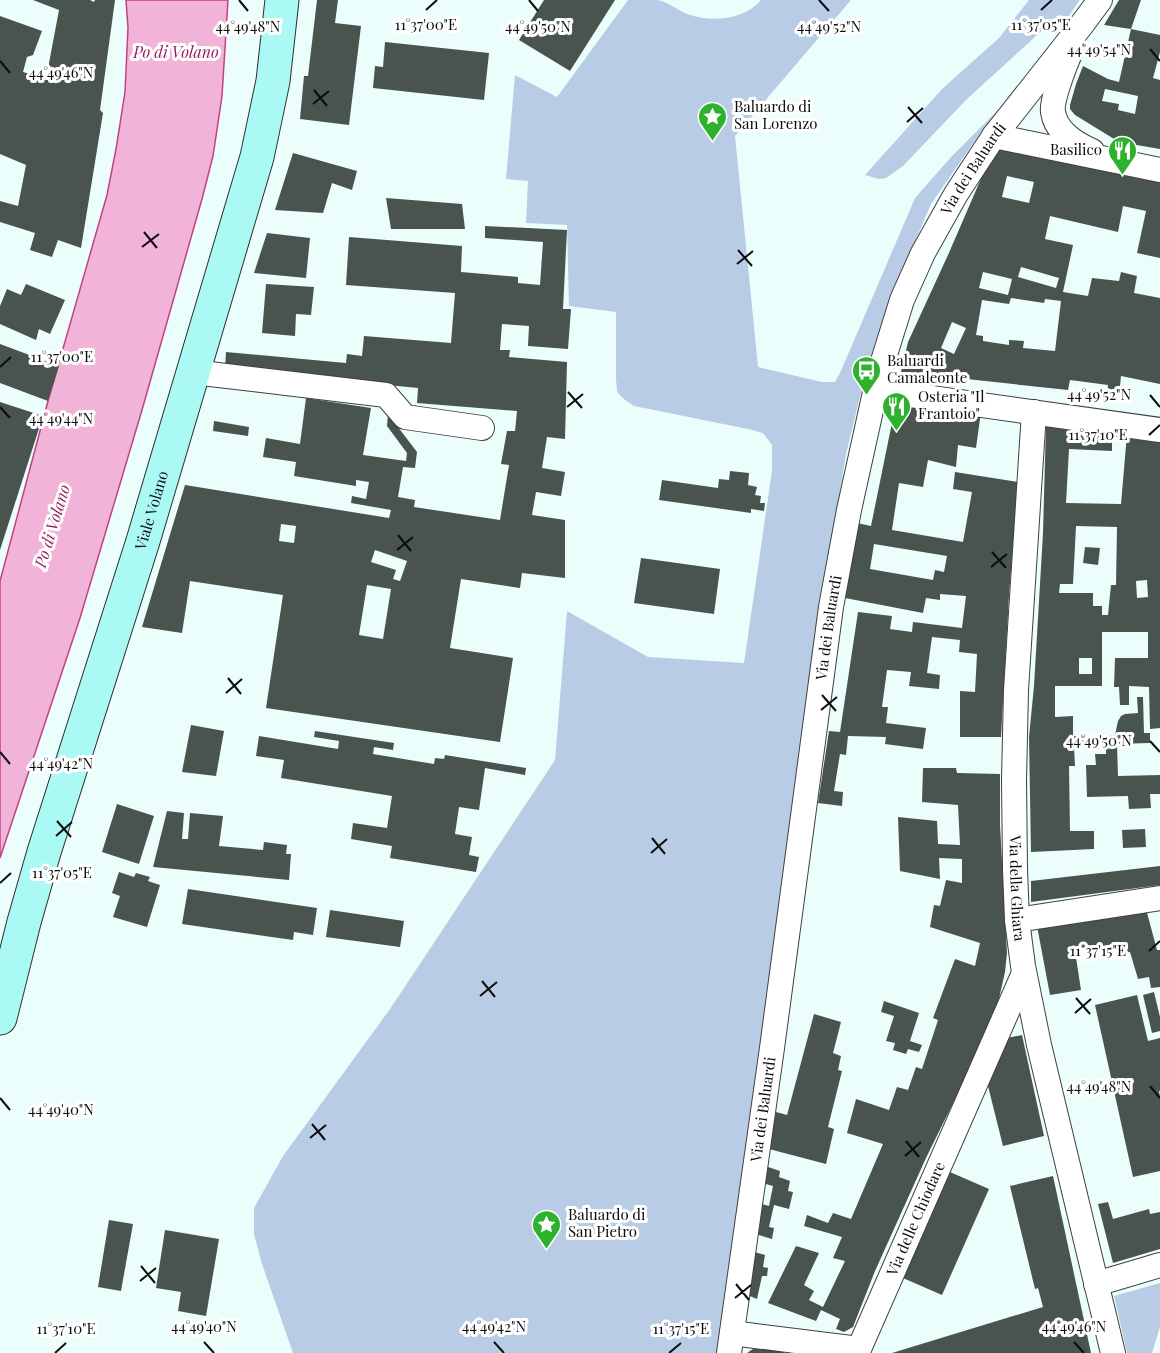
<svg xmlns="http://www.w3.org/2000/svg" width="1160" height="1353" viewBox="0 0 1160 1353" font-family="'Playfair Display',serif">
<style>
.green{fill:#b8cde5}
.water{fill:#f1b4d8;stroke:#c34089;stroke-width:1.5}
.building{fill:#49544e;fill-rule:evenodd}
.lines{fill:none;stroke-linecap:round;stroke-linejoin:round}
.street-casing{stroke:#3f3f3f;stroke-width:26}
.secondary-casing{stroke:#2e2e2e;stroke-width:35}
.street{stroke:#fff;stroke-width:24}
.secondary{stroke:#abf9f4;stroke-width:33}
.ticks{fill:none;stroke:#0c0c0c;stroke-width:2}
.labels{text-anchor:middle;stroke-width:6;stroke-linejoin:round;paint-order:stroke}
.poi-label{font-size:15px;fill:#0c0c0c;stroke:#fff;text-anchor:start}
.street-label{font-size:15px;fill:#0c0c0c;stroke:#fff}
.water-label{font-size:16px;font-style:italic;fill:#941e5b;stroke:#fff}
.ticks-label{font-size:15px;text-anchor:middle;fill:#0c0c0c;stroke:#fff;stroke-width:6;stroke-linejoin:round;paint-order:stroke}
</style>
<rect width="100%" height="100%" fill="#ecfefb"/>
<!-- green -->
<g class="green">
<path d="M628,0C637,0 648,0 657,0C667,1 677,10 687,14C711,23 744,20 761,0H851L735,136L758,367L822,382H835L840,373L915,198L952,156L1032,76L984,128L931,204L887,307L865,376L846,454L832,541L724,1353H293L262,1264L254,1234V1208L283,1156L390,1009L555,760L567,611L648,657L744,663L772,471V445L763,433L748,429L634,406L625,400L617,392L616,379V312L569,306L567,225L526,223L528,181L506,179L515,75L557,97Z"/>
<path d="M1029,0H1080L1068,17L1059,15L967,99L903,166L886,178L879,179L865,175L943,88L999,38Z"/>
<path d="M1160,1283V1327L1152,1353H1127L1114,1296Z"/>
</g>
<!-- water -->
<path class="water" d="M126,0H228L222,96L213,156L202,199L142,410L80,618L0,858V581L48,401L107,195L116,149L125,92L128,28Z"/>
<!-- building -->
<g class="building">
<path d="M33,0H90L94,2L95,0H115L100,110L103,113L81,248L58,240L52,257L30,250L35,233L0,222V201L18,206L26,165L0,154V16L42,31L33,55L27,57L23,72L46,79L59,10Z"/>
<path d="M317,0H338L335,23L361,26L349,125L300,119L304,76H308Z"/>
<path d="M544,0H615L570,71L519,40Z"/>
<path d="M1119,0H1141L1131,29L1104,25Z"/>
<path d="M1131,29L1160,35V52L1153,78L1160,80V149L1119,142L1075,115L1070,109V105L1076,84L1083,66L1108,79L1119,82ZM1105,89L1138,96L1135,114L1118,110L1119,104L1102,101Z"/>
<path d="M385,42L489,53L484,100L373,88L375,66L383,67Z"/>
<path d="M996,144L1160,180V258L1137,253L1146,211L1123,206L1118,232L1050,216L1045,239L1073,245L1063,292L1088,296L1092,278L1119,281L1121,272L1137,276L1134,293L1160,298V384L1121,376L1119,396L1107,395L1108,385L1070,380L1068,390L901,372L908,342L948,255ZM1007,176L1034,182L1029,203L1002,197ZM1021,267L1059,278L1056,288L1018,277ZM983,272L1012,279L1008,295L979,288ZM1011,298L1044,303L1045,299L1061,301L1055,351L1023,348L1024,341L1009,340V345L983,341V336L976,335L982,300L1009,304ZM952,322L966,328L954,354L941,348Z"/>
<path d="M293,153L357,171L352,190L332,183L323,213L275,210Z"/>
<path d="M386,198L462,204L465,229H391Z"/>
<path d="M485,226L567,230L563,309H571L568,349L528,346L529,326L502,324L500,350H510L509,357L567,362L565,439L547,437L542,468L565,472L561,496L536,492L532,515L565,520V578L522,573L520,588L461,579L450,648L513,658L500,742L266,708L283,595L190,581L182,633L142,627L185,485L389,518L391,510L351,503L352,496L366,499L369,482L356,480V486L294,476L296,462L263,457L266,438L300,444L306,398L371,408L363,455L406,461L407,453L387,426L388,414L417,452L415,468L403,467L398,497L415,500L414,507L500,520L509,465L501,464L507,431H515L517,411L417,403L418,388L225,369L226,352L346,363L347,354L362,356L364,336L451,343L455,293L346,285L349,237L462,246L461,272L518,277V283L540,285L543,242L485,238ZM281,524L296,526L294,543L279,541ZM375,550L407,561L400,581L393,579L396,570L371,562ZM367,585L391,589L383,639L359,635Z"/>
<path d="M267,233L310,238L306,278L254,273Z"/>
<path d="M26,284L65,300L50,334L39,329L36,340L0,324V306L7,289L21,295Z"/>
<path d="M266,284L314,287L311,315L296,314L295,336L262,333Z"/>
<path d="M0,344L59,366L48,401L0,383Z"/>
<path d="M897,398L981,412L976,448L958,445L956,467L928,460L923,487L899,483L892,530L963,542L972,492L953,489L955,472L1018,482L1009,595L1001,737H960V691L975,692L977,654L959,652L960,640L932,637L927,673L940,675L939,689L909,686L911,672L887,670L882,707H888L886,723L926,728L923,749L885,744L886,737L848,736L846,755L840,754L834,791L843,792L842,806L818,803L829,731L840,732L858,612L892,616L890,629L912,632L913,622L962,628L966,596L940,594V600L926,598L923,613L845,598L857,523L871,526ZM874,544L947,556L944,572L935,570L933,580L870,569Z"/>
<path d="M0,402L43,416L0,550Z"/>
<path d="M214,421L249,427L248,436L213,431Z"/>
<path d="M1046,424L1112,433V451L1069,449L1066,503L1121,504L1127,434L1160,438V728L1150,729L1149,687L1129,686V705H1120L1119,687H1114L1115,658H1148V632H1102V686H1055V717L1073,716V736L1087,737L1086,747H1074L1075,766H1069L1070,831H1094V849L1031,852L1029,737L1034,686L1043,533ZM1076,526L1117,527L1116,585H1111L1108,615H1102V606H1093V593H1059L1060,584H1073ZM1147,580L1148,597L1137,598L1136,581ZM1079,658H1092V674H1079Z"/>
<path d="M730,471L749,473L748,485L757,487L755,495L761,496L760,503H765L764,511L751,509V513L659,500L662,480L718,488L719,479L729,480Z"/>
<path d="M1085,547L1100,548L1098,565L1083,563Z"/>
<path d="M641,558L720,569L714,614L634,603Z"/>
<path d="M1137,697H1143L1144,733H1150V743L1117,744L1118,776L1160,775V794H1150L1151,808L1129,809L1128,796L1087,797L1086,765H1096L1095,754H1106V736L1115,735L1118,721L1121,716L1125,714L1138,713Z"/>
<path d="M191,725L224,731L216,776L182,772Z"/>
<path d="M315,731L394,743L393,750L374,747L373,754L434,764L435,758L444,759L445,755L526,768L525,775L485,768L479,810L459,807L455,834L472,837L469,855L479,857L476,872L390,858L392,846L351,839L353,823L387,828L392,796L281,778L284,760L256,756L259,736L338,749L339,741L314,737Z"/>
<path d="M923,768H956L957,773L1000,774V825L1007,953L1005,972L996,1012L985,1038L926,1158L875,1271L853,1327L844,1332L836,1329L840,1319L821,1310L816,1321L768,1303L796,1246L819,1253L804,1285L814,1291L809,1300L823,1307L845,1261L833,1258L842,1237L804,1226L807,1215L828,1223L833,1213L851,1219L883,1144L847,1133L856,1099L889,1110L897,1087L908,1090L916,1067L922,1069L938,1020L933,1018L955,959L975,966L980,943L930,927L934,905L940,906L946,880L962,883V859L939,858L940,879L900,871L898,817L937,821L938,844L960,845L958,805L922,802Z"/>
<path d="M117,804L154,816L139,864L102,852Z"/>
<path d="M167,811L184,813L182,839H188L190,813L223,816L219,846L263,850L264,842L287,845L286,854H291L289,880L153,867Z"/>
<path d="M1145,829L1146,847L1123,848L1122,830Z"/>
<path d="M1160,866V885L1031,902V881Z"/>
<path d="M119,872L134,877L136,873L150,877L148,881L160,885L147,927L113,917L120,896L112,893Z"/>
<path d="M188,889L317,908L313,935L294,932L293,940L182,924Z"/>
<path d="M1146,909L1157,950H1160V987L1151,988L1149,977L1138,979L1130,952L1123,953L1122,943L1075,951L1081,990L1050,995L1037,926Z"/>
<path d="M330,910L404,921L400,947L326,937Z"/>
<path d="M1154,992L1160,1017V1031L1152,1033L1143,995Z"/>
<path d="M1137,995L1148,1041L1160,1038V1091H1159L1160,1096V1171L1133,1177L1095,1005Z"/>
<path d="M884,1001L919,1013L910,1041L922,1045L919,1052L908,1049L906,1054L893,1050L895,1043L886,1041L894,1016L881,1012Z"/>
<path d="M814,1014L841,1022L833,1053L841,1056L838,1070L842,1071L828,1127L834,1129L826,1164L769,1149L776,1112L787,1115Z"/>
<path d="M1022,1035L1044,1136L1003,1146L985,1074L1001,1039Z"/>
<path d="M765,1166L780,1171L779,1177L790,1181L788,1191L793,1192L789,1209L774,1205L769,1227L774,1228L772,1239L752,1233L758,1203L769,1206L773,1186L762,1183Z"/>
<path d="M943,1169L989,1189L942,1295L896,1275Z"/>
<path d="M1053,1176L1091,1353H892L1043,1307L1038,1288L1035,1289L1010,1186Z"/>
<path d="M1108,1202L1113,1219L1149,1209L1150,1214L1160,1212V1249L1113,1263L1098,1204Z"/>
<path d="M109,1220L133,1224L121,1291L98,1287Z"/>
<path d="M165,1230L219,1239L206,1316L178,1311L181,1292L156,1288Z"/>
<path d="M748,1250L765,1255L763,1267L768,1268L767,1276H762L757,1299L740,1292Z"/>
<path d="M756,1347L784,1352V1353H747Z"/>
</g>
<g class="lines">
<defs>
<g id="street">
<path d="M1072,49C1066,62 1051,100 1053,112C1056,132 1076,144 1092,151"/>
<path d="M994,136L1160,170"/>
<path d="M193,372L386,395L405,417L482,428"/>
<path d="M875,390L1160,430"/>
<path id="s1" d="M1034,412L1016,690L1014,780L1015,869L1017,920L1023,966L1039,1045L1113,1353"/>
<path d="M1017,920L1160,898"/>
<path d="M1096,1284L1160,1265"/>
<path id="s2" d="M732,1333L859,1349L1024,973"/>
<path id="s3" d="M729,1353L772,1048L831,607L849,510L879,374L902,300L923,253L956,194L994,136L1080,27L1100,0"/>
</g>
<g id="secondary">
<path id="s4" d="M0,1018L24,922L44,852L143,541L257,157L273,81L282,0"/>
</g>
</defs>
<!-- street casing -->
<use href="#street" class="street-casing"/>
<!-- secondary casing -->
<use href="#secondary" class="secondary-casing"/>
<!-- street -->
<use href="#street" class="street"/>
<!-- secondary -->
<use href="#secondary" class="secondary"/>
</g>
<!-- ticks -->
<path class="ticks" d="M239,0L248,11M529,0L538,11M819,0L829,11M426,10L437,0M1041,10L1052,0M1150,49L1160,61M0,61L10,73M314,90L327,106M313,104L329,91M908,107L922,123M907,122L923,108M144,232L157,248M142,247L159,234M738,250L752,266M737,264L753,251M0,367L11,357M568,392L582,408M1150,395L1160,407M0,407L10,418M567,407L583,394M1149,435L1160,425M398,535L411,551M397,550L413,537M992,552L1006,568M991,567L1007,554M228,678L241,694M226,693L242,679M822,695L836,711M821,710L837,697M1150,741L1160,752M0,752L10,764M57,821L71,837M56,836L72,822M652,838L665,854M651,853L667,839M0,883L11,873M1149,951L1160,941M482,981L495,997M480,996L497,982M1076,998L1090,1014M1075,1013L1091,999M1150,1086L1160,1098M0,1098L10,1110M312,1124L325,1140M310,1138L326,1125M906,1141L919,1157M905,1156L921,1142M141,1266L155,1283M140,1281L156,1268M736,1284L749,1300M735,1298L751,1285M204,1342L214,1353M494,1342L504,1353M1074,1342L1084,1353M55,1353L66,1343M669,1353L681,1343"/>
<!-- icons -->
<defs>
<symbol id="sight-pin" viewBox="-11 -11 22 30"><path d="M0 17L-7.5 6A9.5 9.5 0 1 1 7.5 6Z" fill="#2eb22e" stroke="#fff"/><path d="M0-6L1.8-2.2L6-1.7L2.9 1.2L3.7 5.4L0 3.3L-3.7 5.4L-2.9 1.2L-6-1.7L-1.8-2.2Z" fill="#fff"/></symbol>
<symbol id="restaurant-pin" viewBox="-11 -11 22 30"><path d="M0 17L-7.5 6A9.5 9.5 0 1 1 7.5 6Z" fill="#2eb22e" stroke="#fff"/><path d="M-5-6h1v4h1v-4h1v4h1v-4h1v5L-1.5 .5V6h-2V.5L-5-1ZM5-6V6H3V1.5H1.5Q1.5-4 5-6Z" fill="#fff"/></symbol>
<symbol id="bus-pin" viewBox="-11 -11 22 30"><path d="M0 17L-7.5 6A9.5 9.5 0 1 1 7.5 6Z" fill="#2eb22e" stroke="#fff"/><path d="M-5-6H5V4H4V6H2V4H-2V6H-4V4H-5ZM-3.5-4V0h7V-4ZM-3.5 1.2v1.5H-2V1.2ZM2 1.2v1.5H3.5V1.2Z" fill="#fff"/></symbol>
</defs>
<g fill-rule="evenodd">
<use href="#sight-pin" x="696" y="100" width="33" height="45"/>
<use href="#restaurant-pin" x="1106" y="134" width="33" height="45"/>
<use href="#bus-pin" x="850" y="354" width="33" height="45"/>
<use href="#restaurant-pin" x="880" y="390" width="33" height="45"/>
<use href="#sight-pin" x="530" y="1208" width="33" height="45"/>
</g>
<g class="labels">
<!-- poi labels -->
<g class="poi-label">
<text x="734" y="112">Baluardo di<tspan x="734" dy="17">San Lorenzo</tspan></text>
<text x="1102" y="155" text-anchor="end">Basilico</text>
<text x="887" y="366">Baluardi<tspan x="887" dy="17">Camaleonte</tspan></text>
<text x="918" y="402">Osteria "Il<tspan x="918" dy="17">Frantoio"</tspan></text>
<text x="568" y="1220">Baluardo di<tspan x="568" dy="17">San Pietro</tspan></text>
</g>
<!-- street labels -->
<g class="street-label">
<text dy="5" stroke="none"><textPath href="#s3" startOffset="1218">Via dei Baluardi</textPath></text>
<text dy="5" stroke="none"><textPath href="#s4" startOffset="530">Viale Volano</textPath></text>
<text dy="5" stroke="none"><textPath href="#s3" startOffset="732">Via dei Baluardi</textPath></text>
<text dy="5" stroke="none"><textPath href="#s1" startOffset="477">Via della Ghiara</textPath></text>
<text dy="5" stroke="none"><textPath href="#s3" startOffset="246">Via dei Baluardi</textPath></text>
<text dy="5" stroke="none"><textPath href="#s2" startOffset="270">Via delle Chiodare</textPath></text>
</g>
<!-- water labels -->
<g class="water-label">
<text x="176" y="58">Po di Volano</text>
<text transform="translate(52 526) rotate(-73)" y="6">Po di Volano</text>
</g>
</g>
<g class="ticks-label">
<text x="426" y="30">11°37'00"E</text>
<text x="1041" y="30">11°37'05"E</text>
<text x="248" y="32">44°49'48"N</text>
<text x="538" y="32">44°49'50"N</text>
<text x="829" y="32">44°49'52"N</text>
<text x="1099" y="55">44°49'54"N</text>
<text x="61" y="78">44°49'46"N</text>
<text x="62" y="362">11°37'00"E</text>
<text x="1099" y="400">44°49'52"N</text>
<text x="61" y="424">44°49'44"N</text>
<text x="1098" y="440">11°37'10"E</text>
<text x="1099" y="746">44°49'50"N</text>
<text x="61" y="769">44°49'42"N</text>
<text x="62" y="878">11°37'05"E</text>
<text x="1098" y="956">11°37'15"E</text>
<text x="1099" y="1092">44°49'48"N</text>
<text x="61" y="1115">44°49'40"N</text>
<text x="204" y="1332">44°49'40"N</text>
<text x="494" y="1332">44°49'42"N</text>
<text x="1074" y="1332">44°49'46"N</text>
<text x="66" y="1334">11°37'10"E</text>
<text x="681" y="1334">11°37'15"E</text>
</g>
</svg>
